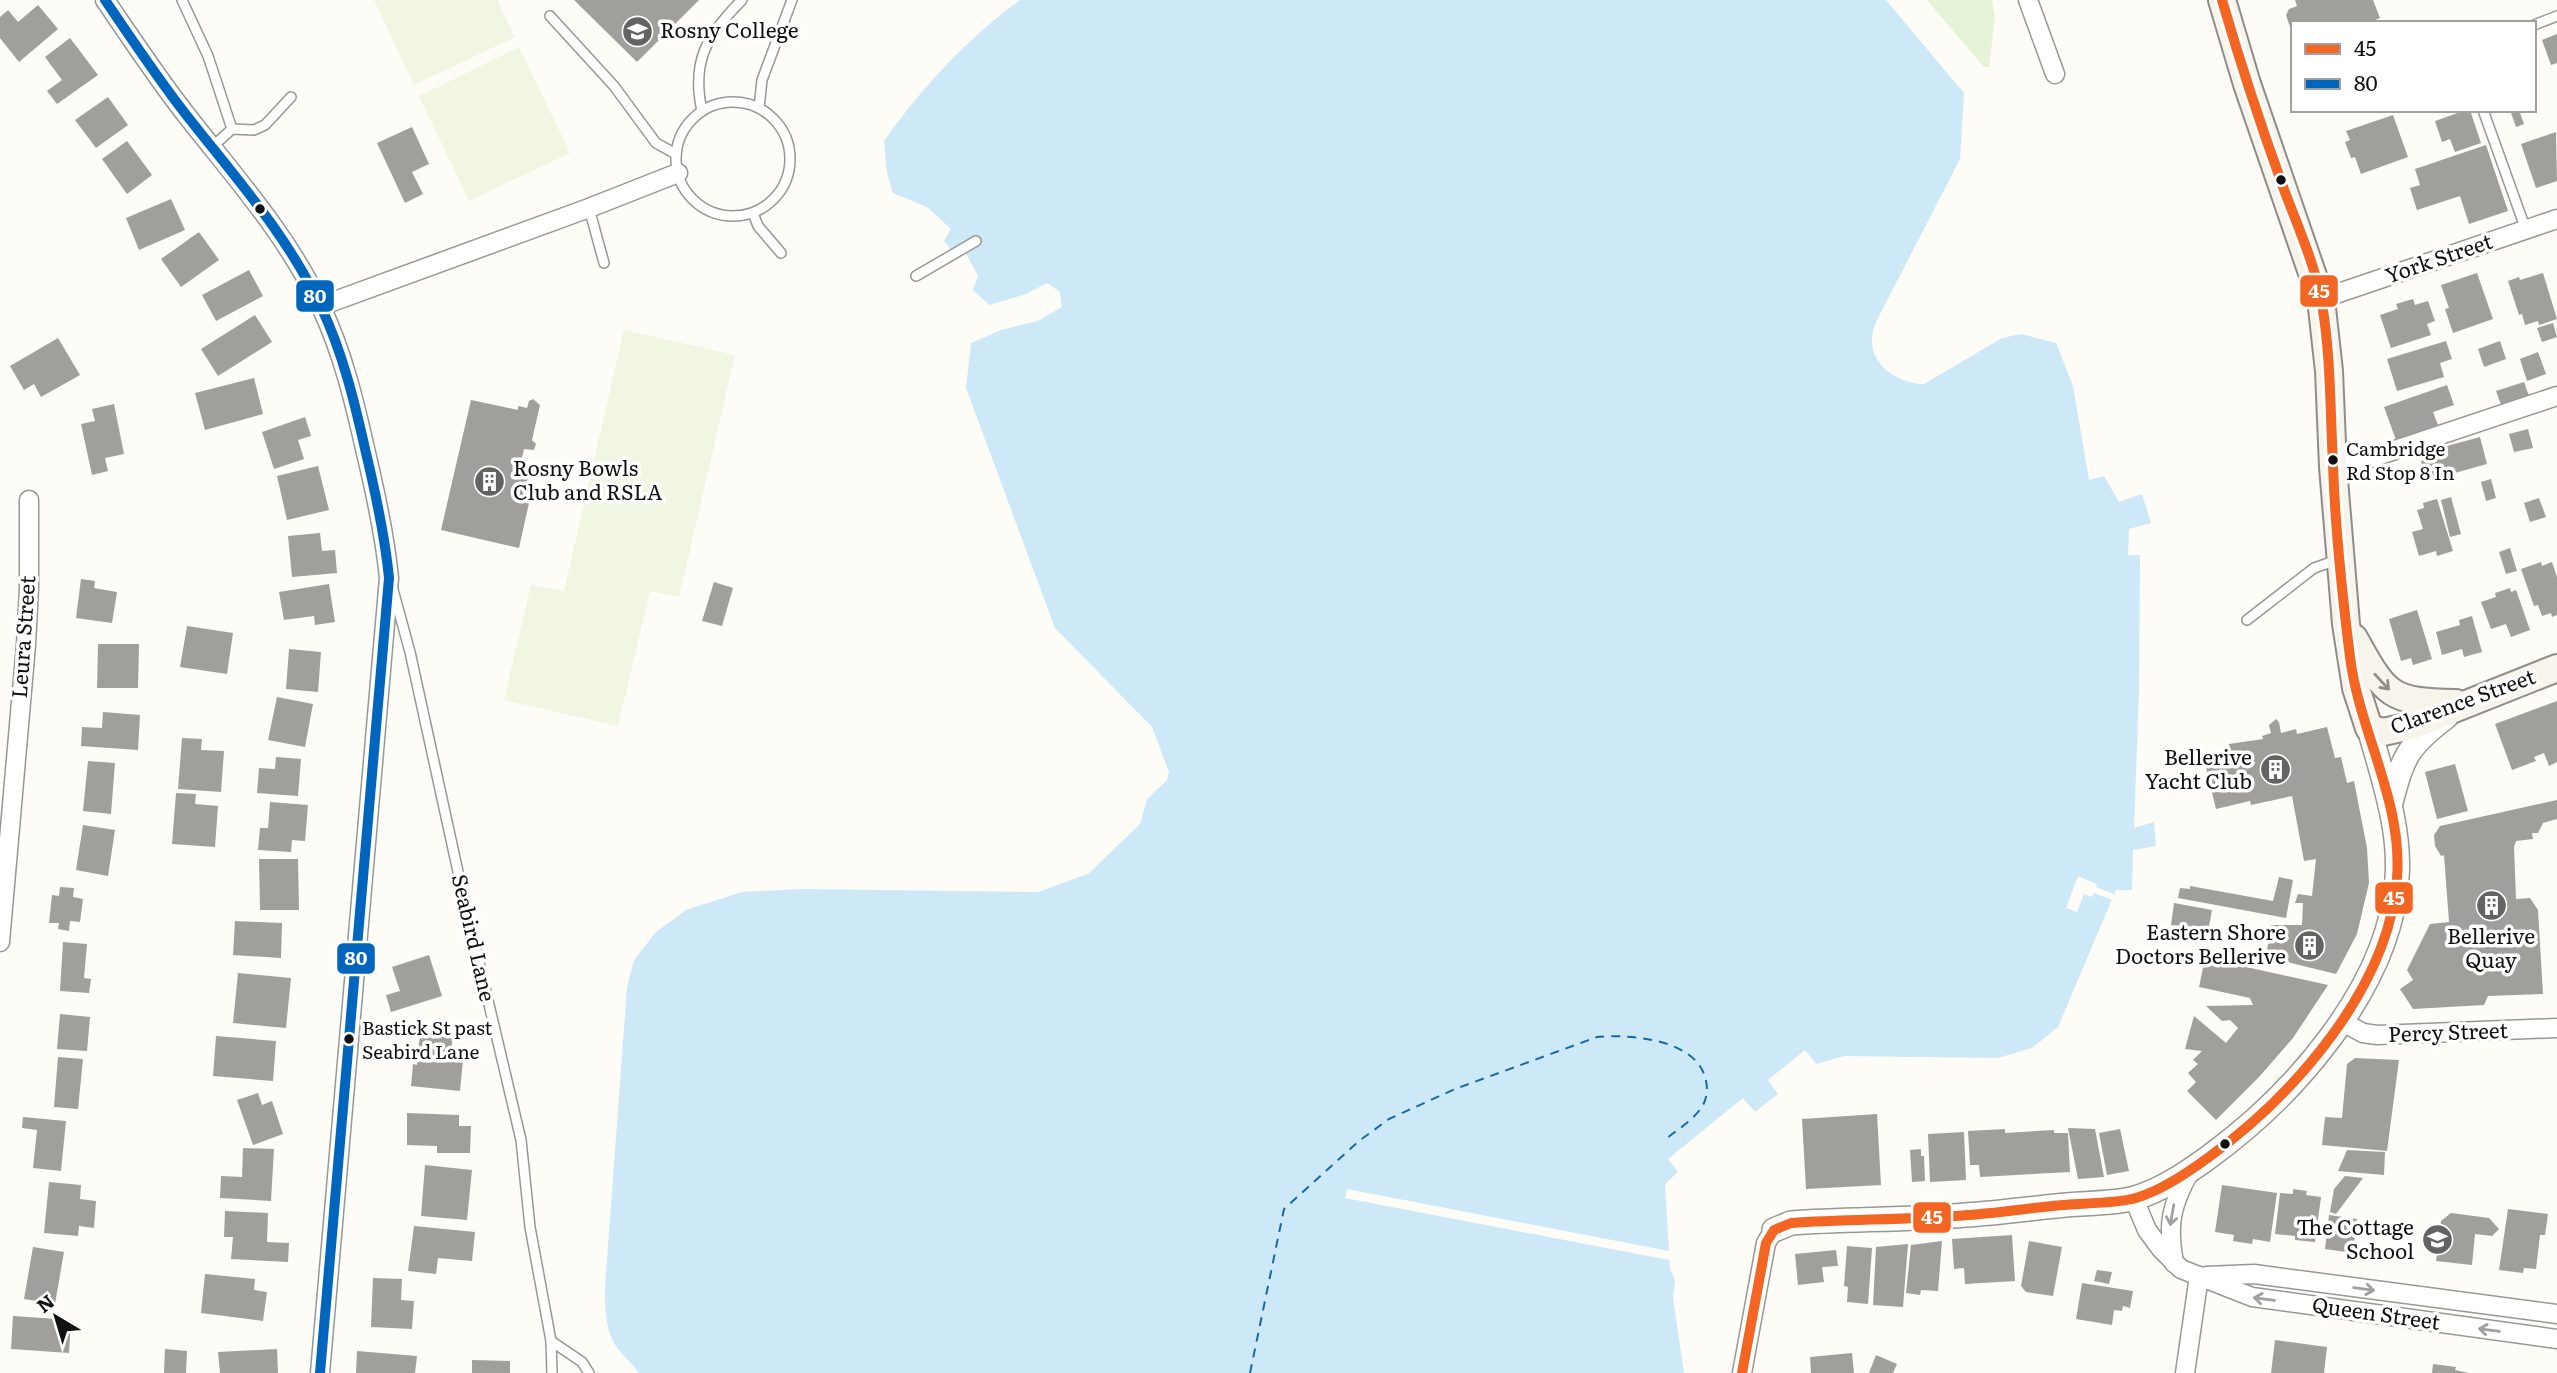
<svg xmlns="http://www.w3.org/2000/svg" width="2557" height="1373" viewBox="0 0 2557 1373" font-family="Literata,serif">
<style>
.green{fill:#e7f3d7}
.pitch{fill:#f0f6e1}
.water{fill:#cde8f7}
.pier{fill:#fdfcf7}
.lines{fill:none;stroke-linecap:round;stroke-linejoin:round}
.ferry{stroke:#1768a6;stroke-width:2;stroke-dasharray:9 7;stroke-linecap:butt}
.building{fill:#a19f9c}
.service-casing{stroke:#979795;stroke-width:12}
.minor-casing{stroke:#979795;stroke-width:21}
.tertiary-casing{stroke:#979795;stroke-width:26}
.secondary-casing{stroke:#8e8d8b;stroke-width:30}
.service{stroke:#fffffe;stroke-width:9}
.minor{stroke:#fffffe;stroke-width:18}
.tertiary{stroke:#fffffe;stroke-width:23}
.secondary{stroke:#f6f4eb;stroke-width:26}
.bus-1-casing{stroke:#fff;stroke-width:16}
.bus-2-casing{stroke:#fff;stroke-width:16}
.bus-1{stroke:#f26522;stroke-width:10}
.bus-2{stroke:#0065bd;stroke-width:10}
.oneway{stroke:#8f8e89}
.oneway2{stroke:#a0a09f}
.bus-dot{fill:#111;stroke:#fff;stroke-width:2.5}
.labels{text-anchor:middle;stroke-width:7;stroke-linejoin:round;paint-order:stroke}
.bus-label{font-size:19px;fill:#111;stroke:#fff;text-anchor:start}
.poi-label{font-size:21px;fill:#111;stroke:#fff;text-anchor:end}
.street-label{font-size:21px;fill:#111;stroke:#fff}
.line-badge{stroke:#fff;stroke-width:2.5}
.badge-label{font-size:19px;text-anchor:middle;font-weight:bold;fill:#fff}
</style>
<rect width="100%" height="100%" fill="#fdfcf7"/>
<!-- green -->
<path class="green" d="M1927,0H1992L1995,17L1989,67H1984Z"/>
<!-- pitch -->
<g class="pitch">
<path d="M374,0H497L515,37L414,85Z"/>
<path d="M519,47L570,153L469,201L419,96Z"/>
<path d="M624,330L735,355L679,597L650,591L618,726L504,700L531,585L564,591Z"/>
</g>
<!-- water -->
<path class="water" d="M1020,0H1886L1964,93L1960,159L1876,322C1874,327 1872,333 1872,338C1870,366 1900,384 1924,384L2002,338L2021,334L2056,343L2073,386L2089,480L2104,476L2119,502L2142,494L2151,523L2129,529L2128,555H2140L2139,691L2134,828L2154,822L2156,846L2133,850L2132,890H2116L2058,1027L2032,1048L1998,1058L1844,1056L1816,1064L1805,1050L1768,1080L1778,1094L1755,1112L1743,1098L1668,1159L1678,1172L1665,1184L1670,1269L1675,1280L1673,1298L1684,1373H639C633,1364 618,1351 614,1343C605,1326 605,1306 605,1287L627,987L634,960L656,932L686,910L742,892L800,889L1038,892L1088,874L1140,824L1147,799L1167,780L1169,772L1152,727L1055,628L966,388L971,343L1001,330L1038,321L1062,307L1060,292L1047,283L1026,294L989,305L973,290L978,276L961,244L951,249L944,241L951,229L927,207L893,193L887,173L884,141C922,87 967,39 1020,0Z"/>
<!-- pier -->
<g class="pier">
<path d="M2078,876L2097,884L2096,887L2114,894L2112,900L2094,893L2092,897L2084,894L2077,912L2066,908Z"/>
<path d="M1347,1189L1674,1252V1261L1345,1198Z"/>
</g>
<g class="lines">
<!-- ferry -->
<path class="ferry" d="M1250,1373L1284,1209L1359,1141L1389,1119L1455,1089L1597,1037C1629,1034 1691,1039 1704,1074C1708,1084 1708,1096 1703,1105C1695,1119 1678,1129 1666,1139"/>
</g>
<!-- building -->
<g class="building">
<path d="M574,0H699L637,62Z"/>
<path d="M2295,0H2373L2380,18L2368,23H2293L2292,33L2286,15L2289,9L2297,6Z"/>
<path d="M38,5L58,29L19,62L0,38V17L8,10L18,22Z"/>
<path d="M2557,34V63L2551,65L2542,40Z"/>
<path d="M70,38L98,75L57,104L47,91L62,80L45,57Z"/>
<path d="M108,97L128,125L96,148L75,120Z"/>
<path d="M2466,110H2470L2481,143L2455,152L2450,139L2442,142L2435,121Z"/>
<path d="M2510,110H2519L2524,124L2516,127Z"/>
<path d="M2393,115L2408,157L2361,174L2355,157L2351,158L2345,142L2350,140L2346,131Z"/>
<path d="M412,127L429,164L412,172L423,194L405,203L377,143Z"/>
<path d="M2556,132L2557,181L2536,188L2521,144Z"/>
<path d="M127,141L152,175L127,194L102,159Z"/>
<path d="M2486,145L2508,211L2469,224L2460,196L2417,210L2410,188L2420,185L2415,169Z"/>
<path d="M171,199L185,230L139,250L126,218Z"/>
<path d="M199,232L219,260L181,287L161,259Z"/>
<path d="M249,270L263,296L216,321L202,295Z"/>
<path d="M2477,273L2493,319L2453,333L2445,309L2449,308L2441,285Z"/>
<path d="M2543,273L2557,319L2539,325L2538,321L2525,325L2522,314L2519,315L2508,281L2519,277L2520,280Z"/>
<path d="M2413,299L2415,305L2428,301L2435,321L2427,324L2431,335L2391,348L2380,315L2398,309L2396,304Z"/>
<path d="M255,315L272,342L218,376L201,349Z"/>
<path d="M2553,323L2557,337L2542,342L2537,328Z"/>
<path d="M58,338L80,375L41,397L34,384L24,390L10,366Z"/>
<path d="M2446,341L2452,359L2440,363L2444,377L2397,391L2387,359Z"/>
<path d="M2500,341L2506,359L2484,367L2478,349Z"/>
<path d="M2538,352L2546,374L2527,381L2520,359Z"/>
<path d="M254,378L263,414L205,430L195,393Z"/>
<path d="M2524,382L2529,396L2501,405L2496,391Z"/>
<path d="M2447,385L2454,405L2433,412L2438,425L2396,440L2384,407Z"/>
<path d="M533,399L540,405L532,440L536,444L534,450L524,449L520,466L530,468L525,493L531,494L519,548L441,530L471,400L518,410V406L527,408L529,401Z"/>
<path d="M114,404L124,454L105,458L108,471L92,475L81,424L95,421L92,409Z"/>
<path d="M305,417L311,436L298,440L304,459L274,469L262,432Z"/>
<path d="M2528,429L2533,448L2514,452L2509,434Z"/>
<path d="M2480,437L2487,464L2426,481L2421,461L2427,459L2425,452Z"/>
<path d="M318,466L329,510L287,520L277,476Z"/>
<path d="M2491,479L2496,498L2486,501L2481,482Z"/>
<path d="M2451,497L2461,534L2450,537L2441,500Z"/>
<path d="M2539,498L2546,517L2530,522L2524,503Z"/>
<path d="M2437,499L2453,551L2437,556L2436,551L2419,556L2412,532L2423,529L2417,510L2424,508L2423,503Z"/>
<path d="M320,533L322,551L335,550L337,573L292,577L288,536Z"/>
<path d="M2510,548L2517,571L2506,574L2499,552Z"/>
<path d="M2541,562L2542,566L2552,562L2557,577V615L2552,617L2551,613L2542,616L2538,605L2534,606L2521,569Z"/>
<path d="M81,579L95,581L94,588L117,592L112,623L76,618Z"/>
<path d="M714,582L733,588L722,626L702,621Z"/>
<path d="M329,584L335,622L315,625L314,616L284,620L279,592Z"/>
<path d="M2510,588L2511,592L2516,590L2530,630L2511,637L2506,624L2491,629L2481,602L2496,597L2495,593Z"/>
<path d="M2417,610L2432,659L2413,665L2411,658L2401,661L2389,619Z"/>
<path d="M2472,616L2482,652L2464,657L2462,649L2442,655L2436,632L2460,625L2459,620Z"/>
<path d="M187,626L233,633L227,674L180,667Z"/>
<path d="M98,644H139L138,688H97Z"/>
<path d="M289,649L321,652L318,692L286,689Z"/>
<path d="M277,697L313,704L305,747L268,740Z"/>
<path d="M2557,701V762L2549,766L2544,753L2534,757L2536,761L2512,770L2495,724Z"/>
<path d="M103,712L140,715L138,750L81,746L82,727L102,728Z"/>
<path d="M2276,719L2279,722L2281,733L2296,729L2297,734L2327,727L2335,758L2341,757L2347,783L2354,781L2367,848L2369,883L2357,934L2336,974L2266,957L2271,925H2302L2303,903H2295L2298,894L2312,896L2316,859L2304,861L2292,796L2251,805L2250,801L2216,809L2203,755L2230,749L2229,744L2263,739L2262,736L2271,733L2269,725Z"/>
<path d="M182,738L202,739L201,750L224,751L221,792L178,789Z"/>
<path d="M276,757L301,759L298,796L257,793L259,768L275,769Z"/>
<path d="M88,761L115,763L111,814L83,811Z"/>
<path d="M2455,764L2468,811L2437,819L2425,772Z"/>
<path d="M176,793L196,794L195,804L218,806L215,847L172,844Z"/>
<path d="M2557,800V819L2543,823L2538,833H2532L2533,839L2516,841L2514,847L2516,899L2530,898L2538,910L2543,994L2488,996L2484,1005L2413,1009L2400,989L2413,980L2407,970L2430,924L2449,922L2444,855L2441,856L2435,846L2434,835L2440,826Z"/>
<path d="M270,802L308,805L305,841L292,840L291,852L258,850L260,828H268Z"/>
<path d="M83,825L115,830L108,876L76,870Z"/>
<path d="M259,859H298L299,910H260Z"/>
<path d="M2279,877L2293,880L2286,918L2178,898L2180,888L2190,889V886L2273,901Z"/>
<path d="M60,887L74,888L73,897L83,899L80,922L70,921L69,931L58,929L59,923H49L52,895L59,896Z"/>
<path d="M2174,903L2212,910L2208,932L2171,925Z"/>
<path d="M235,921L282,923L281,958L233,955Z"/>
<path d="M63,942L87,944L84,978L91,979L89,993L60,991Z"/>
<path d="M429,955L442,996L391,1012L386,995L400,991L392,967Z"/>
<path d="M2205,958L2328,985L2293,1038L2259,1077L2216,1120L2187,1091L2196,1082L2188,1073L2198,1064L2193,1060L2202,1051L2185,1049L2194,1016L2226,1043L2238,1028L2230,1020L2222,1021L2206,1006L2253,1005L2250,998L2199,987Z"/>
<path d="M238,973L291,978L286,1028L233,1023Z"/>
<path d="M60,1014L90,1017L87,1051L57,1049Z"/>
<path d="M420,1033L453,1036L450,1059L463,1060L460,1091L411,1086L413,1064L417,1065Z"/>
<path d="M216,1036L276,1041L273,1081L213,1076Z"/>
<path d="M58,1057L83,1059L78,1109L54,1107Z"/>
<path d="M2355,1058L2399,1060L2387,1151L2322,1145L2325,1117L2342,1118L2347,1064Z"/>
<path d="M258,1093L262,1105L272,1101L283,1134L253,1145L237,1100Z"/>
<path d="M407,1113L459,1115V1126H471L470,1153H437V1146L407,1145Z"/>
<path d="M1877,1114L1881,1185L1806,1189L1802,1119Z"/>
<path d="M23,1117L66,1121L61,1171L33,1168L37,1130L22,1128Z"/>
<path d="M2068,1128L2095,1129L2104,1177L2078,1179Z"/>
<path d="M2005,1129V1133L2054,1130V1133H2068L2070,1172L1980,1177L1979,1165H1970L1968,1131Z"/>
<path d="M2120,1129L2129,1171L2107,1175L2099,1133Z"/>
<path d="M1964,1132L1966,1180L1930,1182L1928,1134Z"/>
<path d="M243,1148L274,1149L271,1201L220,1198L221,1176L242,1177Z"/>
<path d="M1921,1149V1156H1924L1925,1181L1912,1182L1910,1150Z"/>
<path d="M2347,1150L2385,1152L2384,1175L2338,1171Z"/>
<path d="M425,1165L472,1170L467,1220L421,1216Z"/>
<path d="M2345,1176L2363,1178L2336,1214L2330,1212L2334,1189Z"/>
<path d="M49,1182L81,1185L80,1199L96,1201L94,1228L79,1226L78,1236L44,1233Z"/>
<path d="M2222,1185L2277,1193L2270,1242L2253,1239L2252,1244L2233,1241L2234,1235L2215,1232Z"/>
<path d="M2293,1189L2307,1191L2306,1195L2321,1197L2315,1242L2295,1240V1236L2275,1234L2280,1193L2293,1194Z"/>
<path d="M2508,1209L2548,1214L2545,1235H2540L2536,1269L2524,1268L2523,1273L2499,1270Z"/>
<path d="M225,1211L268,1213L267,1242L289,1243L288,1262L231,1259L233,1237H224Z"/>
<path d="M2451,1213L2489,1218L2499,1229L2492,1236L2475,1234L2472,1265L2436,1261L2441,1221Z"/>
<path d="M2329,1215L2357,1219L2353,1253L2325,1249Z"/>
<path d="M414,1226L475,1232L472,1261L438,1258L436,1274L408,1271Z"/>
<path d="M2012,1235L2015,1281L1965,1284L1964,1268L1954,1269L1952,1239Z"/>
<path d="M1942,1241L1938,1291L1921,1290L1920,1295L1906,1293L1911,1245Z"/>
<path d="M2029,1241L2062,1247L2053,1296L2026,1292L2021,1286Z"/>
<path d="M1908,1244L1903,1307L1873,1305L1876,1247Z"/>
<path d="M1847,1246L1872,1248L1868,1304L1847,1302L1848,1287L1844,1286Z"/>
<path d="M33,1247L64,1252L55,1304L24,1299Z"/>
<path d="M1836,1250L1838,1266L1822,1267L1824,1282L1798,1285L1795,1254Z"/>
<path d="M2097,1270L2112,1272L2109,1284L2094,1281Z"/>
<path d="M205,1274L255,1279L254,1290L267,1292L263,1321L201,1313Z"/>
<path d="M373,1278L402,1279L401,1300L414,1301L412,1329L371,1327Z"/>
<path d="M2082,1283L2133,1291L2130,1308L2123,1306L2122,1311L2114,1310L2112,1325L2076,1319Z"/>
<path d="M13,1316L71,1320L69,1353L11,1349Z"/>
<path d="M2275,1340L2327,1347L2324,1373H2271Z"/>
<path d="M165,1349L187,1351L186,1373H164Z"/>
<path d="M277,1349L278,1373H220L218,1352Z"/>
<path d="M357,1351L417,1356L415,1373H356Z"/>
<path d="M1852,1353L1854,1373H1811L1810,1357Z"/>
<path d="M1876,1355L1897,1364L1893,1373H1869Z"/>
<path d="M472,1360L510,1361V1373H472Z"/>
<path d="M2433,1364L2456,1367L2455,1370L2469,1373H2432Z"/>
</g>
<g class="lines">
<defs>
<g id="service">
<path d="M182,0L208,56L232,129"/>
<path d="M550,16L614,86L656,143L676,154"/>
<path d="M2534,25L2557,16"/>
<circle cx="733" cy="159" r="57"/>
<path d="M759,108L762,80L792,0"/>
<path d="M2483,110L2526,230"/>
<path d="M702,111C691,61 707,35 742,0"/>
<path d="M212,147L232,129L254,130L265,125L291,97"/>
<path d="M589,208L604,263"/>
<path d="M753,213L758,226L781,253"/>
<path d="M916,276L976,241"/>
<path d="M392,586L410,652L462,890L521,1140L530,1227L551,1341L552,1373"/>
<path d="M2247,620L2314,568L2337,560"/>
<path d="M551,1341L582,1362L589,1373"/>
</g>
<g id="minor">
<path d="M105,0C131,38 156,76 184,112C233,175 287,234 321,307C343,353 355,404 366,453C376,495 385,536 389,578L320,1373"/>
<path d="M2028,0L2055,74"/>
<path d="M2321,299L2557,219"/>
<path d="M321,306L589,208L678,173"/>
<path d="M2333,467L2368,459L2557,396"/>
<path d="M0,942L26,645L29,588V500"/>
<path d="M2341,1021L2363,1033L2377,1035L2557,1028"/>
<path d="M2134,1199L2147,1230L2161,1249L2181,1269L2252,1297L2557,1339"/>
<path d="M2174,1263C2167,1224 2171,1205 2190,1171"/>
<path d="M2206,1276L2254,1274L2557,1314"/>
<path d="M1742,1373L1766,1243L1774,1230"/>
<path d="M2185,1373L2199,1276"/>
</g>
<g id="tertiary">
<path d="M2390,806C2403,758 2405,748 2446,717"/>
<path d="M1774,1230L1791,1223C1849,1219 1908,1220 1966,1215C1996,1213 2026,1209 2056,1206C2077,1203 2116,1204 2135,1198C2162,1190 2187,1173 2209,1157C2293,1096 2390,987 2397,878C2401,828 2382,776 2369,728"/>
</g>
<g id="secondary">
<path d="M2222,0L2247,84L2321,299L2329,371L2333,467L2346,624L2356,688L2369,728L2383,732L2411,726L2557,668"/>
<path d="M2354,638C2386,696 2390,702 2456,703"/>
</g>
</defs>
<!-- service casing -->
<use href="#service" class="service-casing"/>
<!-- minor casing -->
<use href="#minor" class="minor-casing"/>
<!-- tertiary casing -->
<use href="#tertiary" class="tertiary-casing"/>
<!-- secondary casing -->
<use href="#secondary" class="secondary-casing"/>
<!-- service -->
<use href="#service" class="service"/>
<!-- minor -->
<use href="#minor" class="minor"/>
<!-- tertiary -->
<use href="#tertiary" class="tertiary"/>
<!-- secondary -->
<use href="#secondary" class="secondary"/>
<defs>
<path id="bus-1" d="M1742,1373L1766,1243L1774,1230L1791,1223C1850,1219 1909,1220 1968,1215C1996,1213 2024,1209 2052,1206C2075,1203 2115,1204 2136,1198C2162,1190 2187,1173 2209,1157C2294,1095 2389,988 2397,878C2403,801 2359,731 2350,657C2342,593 2335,528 2333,464C2330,410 2331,357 2322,304C2315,263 2296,223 2282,184C2260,123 2240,62 2222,0"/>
<path id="bus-2" d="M105,0C131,38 156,76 184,112C233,175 287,234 321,307C343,353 355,404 366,453C376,495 385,536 389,578L320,1373"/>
</defs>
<!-- bus-1 casing -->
<use href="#bus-1" class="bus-1-casing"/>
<!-- bus-2 casing -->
<use href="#bus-2" class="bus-2-casing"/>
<!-- bus-1 -->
<use href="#bus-1" class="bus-1"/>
<!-- bus-2 -->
<use href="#bus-2" class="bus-2"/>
</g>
<!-- one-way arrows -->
<defs><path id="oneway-shaft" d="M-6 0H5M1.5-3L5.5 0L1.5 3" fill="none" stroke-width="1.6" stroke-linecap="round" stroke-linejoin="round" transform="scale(1.75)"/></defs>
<use class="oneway" href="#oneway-shaft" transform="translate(2382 682) rotate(47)"/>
<g class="oneway2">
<use href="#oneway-shaft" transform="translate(2172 1215) rotate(100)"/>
<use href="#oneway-shaft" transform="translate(2364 1289) rotate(8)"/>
<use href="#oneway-shaft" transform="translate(2264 1299) rotate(-172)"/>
<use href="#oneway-shaft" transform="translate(2489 1330) rotate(-172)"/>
</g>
<!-- icons -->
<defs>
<symbol id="university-disc" viewBox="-11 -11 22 22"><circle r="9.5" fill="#646362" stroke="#fff"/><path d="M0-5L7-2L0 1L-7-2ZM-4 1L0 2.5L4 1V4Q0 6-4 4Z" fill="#fff"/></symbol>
<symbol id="building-disc" viewBox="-11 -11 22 22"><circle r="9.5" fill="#646362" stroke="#fff"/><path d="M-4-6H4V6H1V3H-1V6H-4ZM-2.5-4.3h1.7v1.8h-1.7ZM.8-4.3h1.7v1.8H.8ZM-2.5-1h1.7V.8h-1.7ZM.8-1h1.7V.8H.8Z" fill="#fff"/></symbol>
<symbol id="school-disc" viewBox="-11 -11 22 22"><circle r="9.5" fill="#646362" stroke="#fff"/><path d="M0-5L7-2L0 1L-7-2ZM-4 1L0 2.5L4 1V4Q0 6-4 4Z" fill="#fff"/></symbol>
</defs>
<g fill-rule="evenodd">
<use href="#university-disc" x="620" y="14" width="35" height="35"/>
<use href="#building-disc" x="472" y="464" width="35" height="35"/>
<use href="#building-disc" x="2258" y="752" width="35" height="35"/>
<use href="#building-disc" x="2474" y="888" width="35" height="35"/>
<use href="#building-disc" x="2292" y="928" width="35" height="35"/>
<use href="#school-disc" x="2420" y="1222" width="35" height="35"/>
</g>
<!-- markers -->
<g class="bus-dot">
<circle cx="2281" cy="180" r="6"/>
<circle cx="260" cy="209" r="6"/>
<circle cx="2333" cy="460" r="6"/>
<circle cx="349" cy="1039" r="6"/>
<circle cx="2225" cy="1144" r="6"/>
</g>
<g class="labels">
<!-- bus labels -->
<g class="bus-label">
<text x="2346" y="456">Cambridge<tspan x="2346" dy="24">Rd Stop 8 In</tspan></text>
<text x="362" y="1035">Bastick St past<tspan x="362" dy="24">Seabird Lane</tspan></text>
</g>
<!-- poi labels -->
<g class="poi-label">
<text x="660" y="38" text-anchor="start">Rosny College</text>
<text x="513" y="476" text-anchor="start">Rosny Bowls<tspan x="513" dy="24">Club and RSLA</tspan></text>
<text x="2252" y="765">Bellerive<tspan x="2252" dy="24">Yacht Club</tspan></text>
<text x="2286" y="940">Eastern Shore<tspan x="2286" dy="24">Doctors Bellerive</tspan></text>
<text x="2491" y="944" text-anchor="middle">Bellerive<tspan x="2491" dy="24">Quay</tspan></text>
<text x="2414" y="1235">The Cottage<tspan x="2414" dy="24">School</tspan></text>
</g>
<!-- street labels -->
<g class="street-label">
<text transform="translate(2439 259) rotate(-19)" y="7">York Street</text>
<text transform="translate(24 637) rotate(-86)" y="7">Leura Street</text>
<text transform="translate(2463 702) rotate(-20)" y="7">Clarence Street</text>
<text transform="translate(473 938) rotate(77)" y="7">Seabird Lane</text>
<text transform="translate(2448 1033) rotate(-2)" y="7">Percy Street</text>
<text transform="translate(2376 1314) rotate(8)" y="7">Queen Street</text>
</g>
</g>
<g class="line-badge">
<rect x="2299" y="274" width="40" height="34" rx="7" fill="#f26522"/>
<rect x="295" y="279" width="40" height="34" rx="7" fill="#0065bd"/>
<rect x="2374" y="881" width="40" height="34" rx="7" fill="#f26522"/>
<rect x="336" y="942" width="40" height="33" rx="7" fill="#0065bd"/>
<rect x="1912" y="1201" width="40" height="33" rx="7" fill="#f26522"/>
</g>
<g class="badge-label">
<text x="2319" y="298">45</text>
<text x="315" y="303">80</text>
<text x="2394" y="905">45</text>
<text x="356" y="965">80</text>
<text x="1932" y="1224">45</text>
</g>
<!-- legend -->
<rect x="2291" y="21" width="245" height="91" fill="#ffffff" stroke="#a0a0a0" stroke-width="2"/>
<rect x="2305" y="44" width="35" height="10" fill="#f26522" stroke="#a0a0a0" stroke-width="2"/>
<text x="2354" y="56" font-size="21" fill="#111111">45</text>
<rect x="2305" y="79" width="35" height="10" fill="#0065bd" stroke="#a0a0a0" stroke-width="2"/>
<text x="2354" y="91" font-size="21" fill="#111111">80</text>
<!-- north arrow -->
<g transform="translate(56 1317) rotate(322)" stroke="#ffffff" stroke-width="5" paint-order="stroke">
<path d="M0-5L12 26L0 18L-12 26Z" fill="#111111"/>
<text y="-10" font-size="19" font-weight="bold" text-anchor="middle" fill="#111111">N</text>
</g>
</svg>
